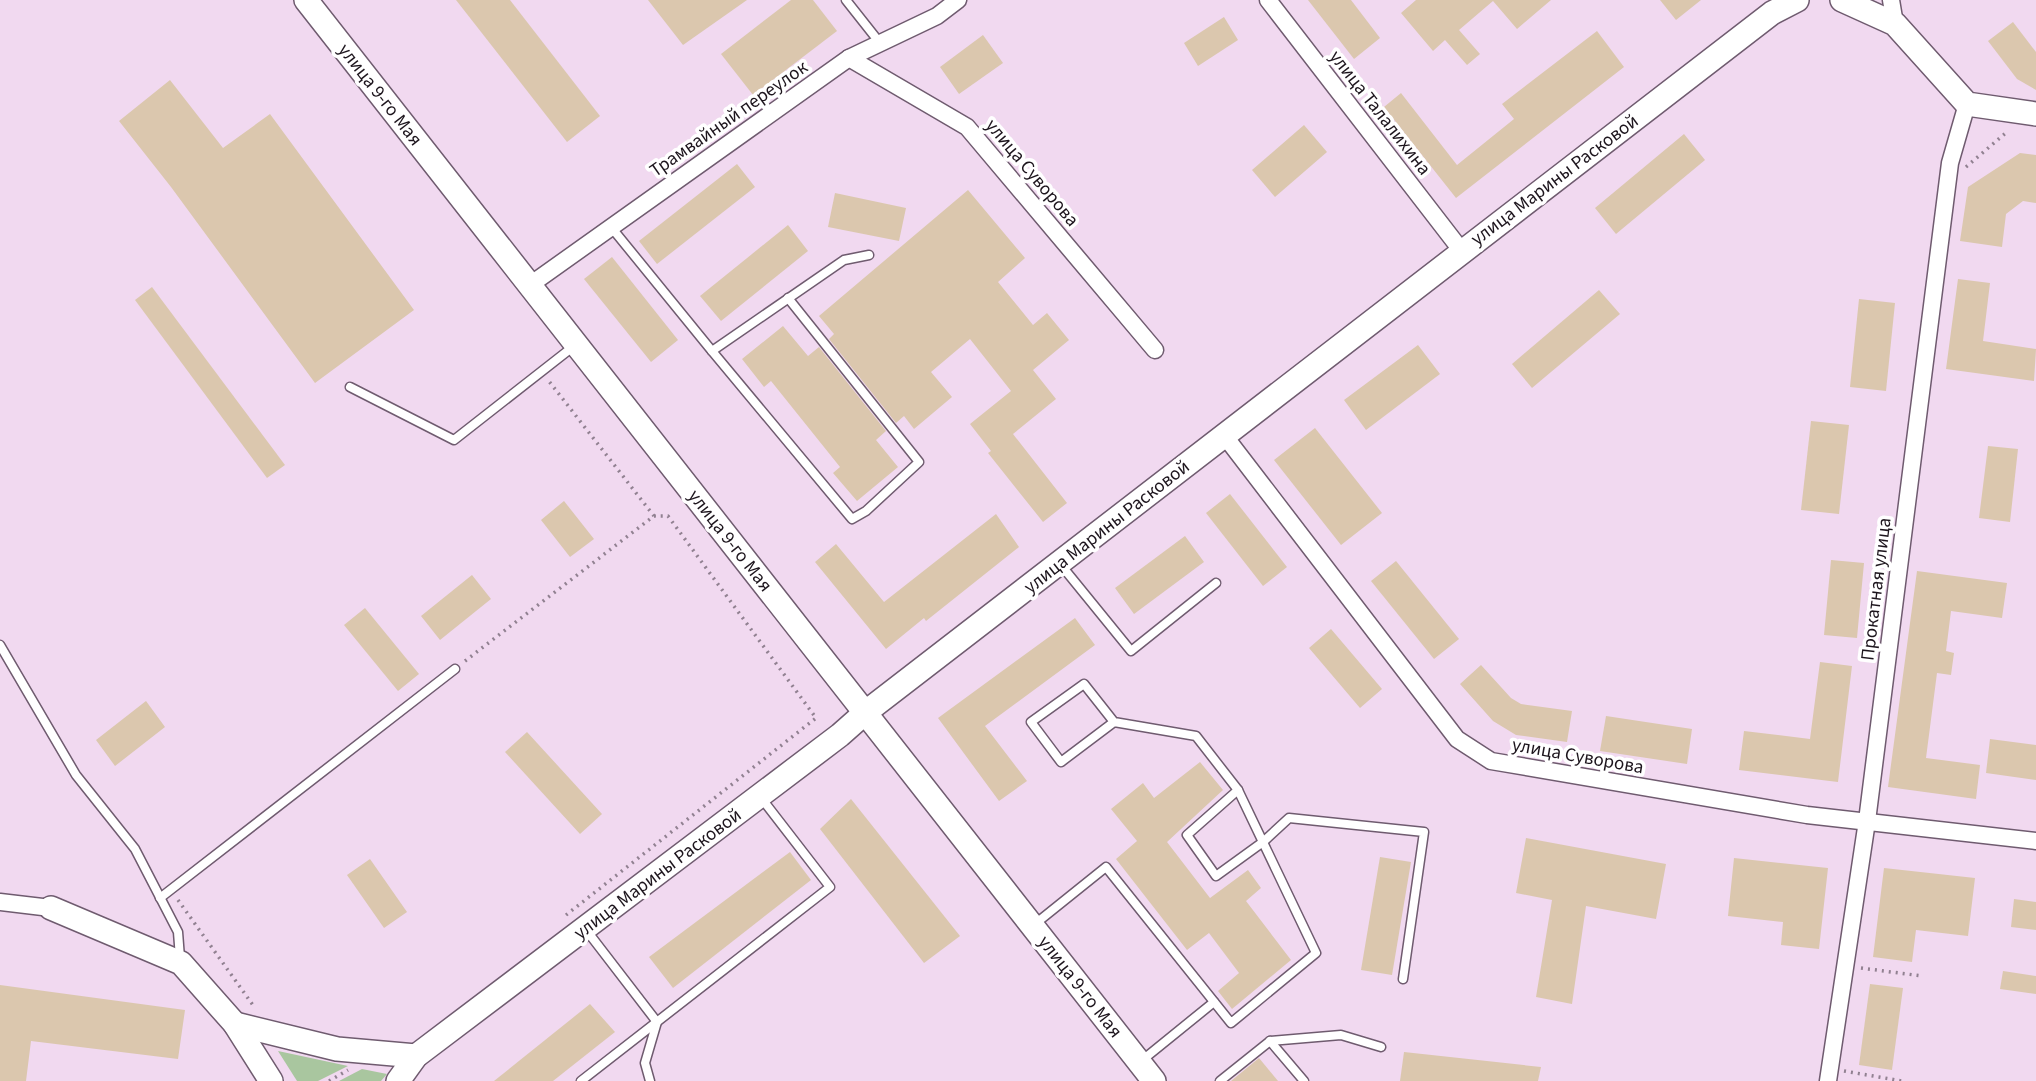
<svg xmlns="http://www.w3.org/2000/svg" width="2036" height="1081" viewBox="0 0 2036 1081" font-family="'Source Sans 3',sans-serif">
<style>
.green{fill:#a9c69f}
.building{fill:#dbc7ae}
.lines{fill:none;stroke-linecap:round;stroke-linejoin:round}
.lane-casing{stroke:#6f5b6f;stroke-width:11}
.street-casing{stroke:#6f5b6f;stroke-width:19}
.secondary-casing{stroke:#6f5b6f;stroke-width:26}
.path{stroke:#918191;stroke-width:3.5;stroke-dasharray:2 5;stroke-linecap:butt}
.lane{stroke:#fff;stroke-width:8}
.street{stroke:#fff;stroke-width:16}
.secondary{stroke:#fff;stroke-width:23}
.labels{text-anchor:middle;stroke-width:7;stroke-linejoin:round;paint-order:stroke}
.street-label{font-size:19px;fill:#1d151d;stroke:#fff}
</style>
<rect width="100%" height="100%" fill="#f1d9f0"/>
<!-- green -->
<g class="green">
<path d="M278,1051L348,1066L318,1081H297Z"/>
<path d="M362,1069L387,1074L381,1081H339Z"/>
</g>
<!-- building -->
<g class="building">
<path d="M456,0H510L600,116L567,142Z"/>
<path d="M648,0H747L683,45Z"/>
<path d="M791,0H813L837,31L753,95L721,54Z"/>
<path d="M1308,0H1351L1380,38L1354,59Z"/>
<path d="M1416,0H1551L1517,29L1493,1L1459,30L1480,54L1467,65L1445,40L1433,51L1401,13Z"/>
<path d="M1660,0H1701L1676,20Z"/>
<path d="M1224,17L1238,40L1198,66L1184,43Z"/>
<path d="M2013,22L2036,52V90L2017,79L1988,41Z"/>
<path d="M1597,31L1624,67L1456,198L1384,107L1401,93L1457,165L1514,119L1502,104Z"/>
<path d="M983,35L1003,63L959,94L940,67Z"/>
<path d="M170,80L223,148L270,114L414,310L315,383L171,187L119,121Z"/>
<path d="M1304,125L1327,152L1275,197L1252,170Z"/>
<path d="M1684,134L1705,160L1616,234L1595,208Z"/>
<path d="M2020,153L2036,155V203L2023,201L2006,214L2002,247L1960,241L1968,187Z"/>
<path d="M737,164L755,187L657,264L639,241Z"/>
<path d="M968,190L1025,258L998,282L1033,325L1047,313L1069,340L1033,370L1056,399L1013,434L1067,503L1043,522L988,453L991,451L970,424L1011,391L970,339L931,372L952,397L914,429L904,416L896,423L829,339L834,334L819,316Z"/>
<path d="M835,193L906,208L899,241L828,227Z"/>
<path d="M788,225L808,251L721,321L700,296Z"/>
<path d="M612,257L678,340L651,362L584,279Z"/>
<path d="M1958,279L1990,283L1983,341L2036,349L2034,381L1946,369Z"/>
<path d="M152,287L285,465L267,478L135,300Z"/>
<path d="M1599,290L1620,314L1532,388L1512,364Z"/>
<path d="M1859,299L1895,303L1886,391L1850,387Z"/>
<path d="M783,326L808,356L819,347L886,431L876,440L898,467L857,501L833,473L840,467L771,381L764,387L742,359Z"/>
<path d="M1418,345L1440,374L1366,430L1344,400Z"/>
<path d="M1811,421L1849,425L1839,514L1801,510Z"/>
<path d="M1315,428L1382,513L1341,545L1274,460Z"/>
<path d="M1988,446L2018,449L2010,522L1979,518Z"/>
<path d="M1230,494L1287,567L1263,586L1206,513Z"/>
<path d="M564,501L594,539L570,557L541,520Z"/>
<path d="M996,514L1019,547L926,621L924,618L886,649L815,562L836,544L884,602Z"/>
<path d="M1185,536L1204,562L1134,614L1115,588Z"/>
<path d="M1831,560L1864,563L1857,638L1824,635Z"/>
<path d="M1396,561L1459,639L1434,659L1371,581Z"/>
<path d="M1917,571L2007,583L2002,618L1951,611L1946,651L1954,653L1951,675L1937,673L1926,758L1980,765L1976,799L1888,787Z"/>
<path d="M472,575L491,599L440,640L421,616Z"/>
<path d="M365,608L419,674L398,691L344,625Z"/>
<path d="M1075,618L1095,645L985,726L1027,781L999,801L938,718Z"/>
<path d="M1331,629L1382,689L1360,708L1309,648Z"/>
<path d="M1820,662L1852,666L1838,782L1739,770L1744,731L1810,739Z"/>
<path d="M1481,665L1511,698L1521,704L1572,711L1567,742L1516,735L1493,721L1460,684Z"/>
<path d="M146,701L165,727L115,766L96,740Z"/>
<path d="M1606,716L1692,729L1687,764L1600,751Z"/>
<path d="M527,732L602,814L580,834L505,752Z"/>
<path d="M1990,739L2036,745V780L1986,773Z"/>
<path d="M1200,762L1223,790L1167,842L1210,898L1248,870L1261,888L1246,901L1291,960L1232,1009L1218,991L1239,973L1209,933L1187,950L1116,859L1137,841L1111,809L1143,783L1154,798Z"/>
<path d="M851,799L960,936L924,963L820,829Z"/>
<path d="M1526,838L1666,864L1656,919L1586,906L1572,1004L1536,997L1552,900L1516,893Z"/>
<path d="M790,852L811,880L673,988L649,957Z"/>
<path d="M1380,857L1411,862L1392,975L1361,970Z"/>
<path d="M1734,858L1828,868L1819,949L1781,945L1783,922L1728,916Z"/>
<path d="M370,859L407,912L384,928L347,875Z"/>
<path d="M1884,868L1975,878L1968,936L1916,930L1912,962L1873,957Z"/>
<path d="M2014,899L2036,902V930L2011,927Z"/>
<path d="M2003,971L2036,976V994L2000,989Z"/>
<path d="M1870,984L1903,988L1892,1070L1859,1065Z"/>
<path d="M0,985L185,1010L178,1059L31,1041L26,1081H0Z"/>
<path d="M590,1004L615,1032L553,1081H494Z"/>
<path d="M1404,1052L1541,1067L1538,1081H1400Z"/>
<path d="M1259,1058L1278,1081H1231Z"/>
</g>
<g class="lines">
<defs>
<g id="lane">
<path d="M846,0L880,43"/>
<path d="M611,227L712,351L844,260L869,255"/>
<path d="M712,351L852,519L866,511L919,462L788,298"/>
<path d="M350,387L454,440L574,346"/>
<path d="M1061,565L1131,651L1216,583"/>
<path d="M0,645L76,775L135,849L178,932L180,958"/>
<path d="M1238,790L1187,835L1216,876L1263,842L1289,818L1424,832L1403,979"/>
<path d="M160,898L455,669"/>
<path d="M1035,924L1106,867L1231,1023L1316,953L1238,790L1196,736L1114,722L1084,684L1031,722L1061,762L1114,722"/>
<path d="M587,931L657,1022L645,1063L650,1081"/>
<path d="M1270,1041L1341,1035L1381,1047"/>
<path d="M1140,1062L1214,1002"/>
<path d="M581,1081L830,887L762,799"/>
<path d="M1220,1081L1270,1041L1304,1081"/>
</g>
<g id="street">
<path d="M1268,0L1461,250"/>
<path d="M1891,0L1895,24"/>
<path d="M849,58L967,127L1155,350"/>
<path d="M530,285L849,58L937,16L958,0"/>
<path d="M1224,435L1457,739L1491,761L1807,815L2036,841"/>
<path d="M0,902L51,908"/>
<path d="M1828,1081L1867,821L1950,163L1967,104"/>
</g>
<g id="secondary">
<path d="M306,0L1154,1081"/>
<path d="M1842,0L1895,24L1967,104L2036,114"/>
<path d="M51,908L181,963L235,1024L271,1081"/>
<path d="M235,1024L337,1049L416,1056"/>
<path d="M398,1081L416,1056L840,735L866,712L1772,13L1797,0"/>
</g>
</defs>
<!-- lane casing -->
<use href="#lane" class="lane-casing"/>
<!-- street casing -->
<use href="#street" class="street-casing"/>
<!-- secondary casing -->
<use href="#secondary" class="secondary-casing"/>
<!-- path -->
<g class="path">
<path d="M1966,167L2008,131"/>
<path d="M465,661L654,516L548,380"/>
<path d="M178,900L255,1008"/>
<path d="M566,915L816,718L668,516H654"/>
<path d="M1861,968L1922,976"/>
<path d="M1844,1071L1902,1081"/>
<path d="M329,1081L348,1070"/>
</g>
<!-- lane -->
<use href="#lane" class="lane"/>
<!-- street -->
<use href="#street" class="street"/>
<!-- secondary -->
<use href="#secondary" class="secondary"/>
</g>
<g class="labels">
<!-- street labels -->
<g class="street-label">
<text transform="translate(381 94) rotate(52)" y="7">улица 9-го Мая</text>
<text transform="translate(1381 112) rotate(52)" y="7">улица Талалихина</text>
<text transform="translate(728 118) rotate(-35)" y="7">Трамвайный переулок</text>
<text transform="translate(1033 172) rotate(50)" y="7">улица Суворова</text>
<text transform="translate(1554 179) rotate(-37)" y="7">улица Марины Расковой</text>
<text transform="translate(1106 526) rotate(-38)" y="7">улица Марины Расковой</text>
<text transform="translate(731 540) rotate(52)" y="7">улица 9-го Мая</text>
<text transform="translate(1875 589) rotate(-83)" y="7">Прокатная улица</text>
<text transform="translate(1578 755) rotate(10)" y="7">улица Суворова</text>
<text transform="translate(657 873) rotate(-37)" y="7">улица Марины Расковой</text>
<text transform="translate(1081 986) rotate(52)" y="7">улица 9-го Мая</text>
</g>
</g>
</svg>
